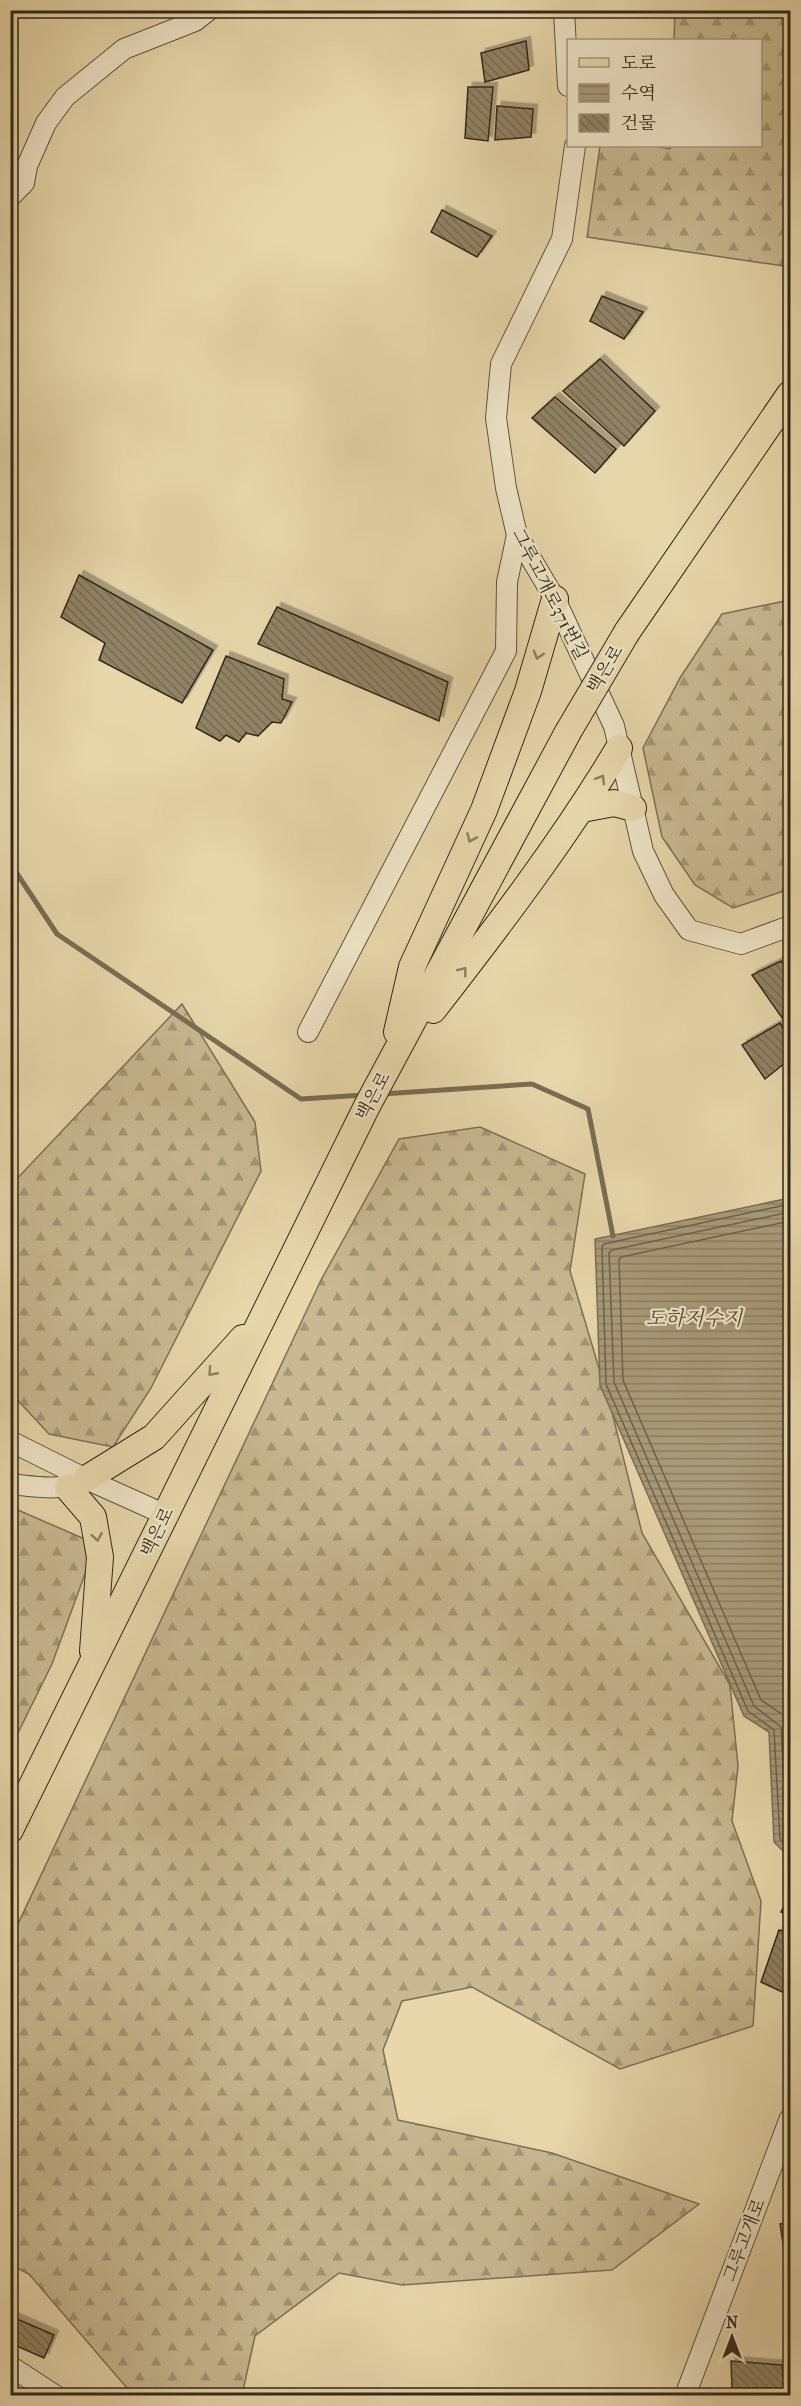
<svg xmlns="http://www.w3.org/2000/svg" width="801" height="2406" viewBox="0 0 801 2406" font-family="'IM FELL French Canon','Noto Serif KR',serif">
<style>
.forest{fill:url(#forest-firs);stroke:#7c7056;stroke-width:1.5}
.water{fill:url(#water-rules);stroke:#796d54;stroke-width:1.5}
.lines{fill:none;stroke-linecap:round;stroke-linejoin:round}
.shore{stroke:#6d614a;stroke-width:1.5}
.stream{stroke:#796d54;stroke-width:5}
.building{fill:url(#building-back-hatch);stroke:#31271a;stroke-width:1.5;filter:url(#shadow)}
.minor-casing{stroke:#5e533e;stroke-width:22}
.major-casing{stroke:#31271a;stroke-width:28}
.minor{stroke:#efe5c8;stroke-width:20}
.major{stroke:#e7d7ab;stroke-width:26}
.major-bridge-casing{stroke:#31271a;stroke-width:28;stroke-linecap:butt}
.major-bridge{stroke:#e7d7ab;stroke-width:26}
.oneway{stroke:#8c7f62}
.labels{text-anchor:middle;stroke-width:4.5;stroke-linejoin:round;paint-order:stroke}
.street-label{font-size:18px;fill:#31271a;stroke:#efe5c8}
.water-label{font-size:20px;font-style:italic;fill:#554a37;stroke:#efe5c8}
</style>
<defs>
<pattern id="forest-firs" width="22" height="20" patternUnits="userSpaceOnUse" patternTransform="scale(1.5)"><rect width="22" height="20" fill="#c8b992"/><path d="M5 1l3.5 6h-7zM16 11l3.5 6h-7z" fill="#a39676"/></pattern>
<pattern id="water-rules" width="6" height="5" patternUnits="userSpaceOnUse" patternTransform="scale(1.5)"><rect width="6" height="5" fill="#a99b7a"/><path d="M0 2.5h6" fill="none" stroke="#8a7e63"/></pattern>
<pattern id="building-back-hatch" width="6" height="6" patternUnits="userSpaceOnUse" patternTransform="scale(1.5)"><rect width="6" height="6" fill="#908365"/><path d="M-1 5l2 2M0 0l6 6M5-1l2 2" fill="none" stroke="#766b52"/></pattern>
<filter id="shadow"><feDropShadow dx="4.5" dy="-4.5" stdDeviation="0" flood-color="#0004"/></filter>
</defs>
<rect width="100%" height="100%" fill="#e7d7ab"/>
<filter id="stains"><feTurbulence type="fractalNoise" baseFrequency=".00333" numOctaves="4"/><feColorMatrix values="0 0 0 0 .2 0 0 0 0 .09 0 0 0 0 .02 0 0 0 .5 -.17"/></filter>
<radialGradient id="worn" r=".72"><stop offset=".6" stop-color="#630" stop-opacity="0"/><stop offset="1" stop-color="#630" stop-opacity=".3"/></radialGradient>
<!-- forest -->
<g class="forest">
<path d="M675,11H790V267L587,237L600,146H655L670,149L671,146H760V40H674Z"/>
<path d="M790,600V889L733,908L695,885L662,837L643,748L680,678L722,614Z"/>
<path d="M182,1004L255,1122L261,1171L151,1388L113,1447L49,1434L11,1393V1185Z"/>
<path d="M480,1127L585,1174L570,1271L612,1412L642,1533L730,1685L738,1766L732,1821L761,1901L753,2026L620,2069L472,1987L402,2001L383,2050L398,2120L552,2153L699,2204L612,2270L402,2285L339,2273L255,2336L242,2395H133L29,2274L11,2265L10,1941L321,1280L399,1139Z"/>
<path d="M11,1507L96,1544L52,1664L11,1747Z"/>
</g>
<!-- water -->
<path class="water" d="M790,1198V1858L774,1842L769,1732L744,1716L600,1385L595,1239Z"/>
<g class="lines">
<!-- shore -->
<g class="shore">
<path d="M790,1204L604,1244L602,1247L606,1384L748,1711L774,1730L780,1839L790,1850"/>
<path d="M790,1212L612,1250L609,1253L614,1382L754,1706L781,1727L787,1835L790,1840"/>
<path d="M790,1221L621,1257L619,1260L623,1380L761,1700L783,1715L790,1726"/>
</g>
<!-- stream -->
<g class="stream">
<path d="M10,863L57,934L301,1099L364,1095"/>
<path d="M382,1094L532,1084L588,1109L613,1236"/>
</g>
</g>
<!-- building -->
<g class="building">
<path d="M526,41L529,70L485,82L481,53Z"/>
<path d="M468,87H493L488,141L465,138Z"/>
<path d="M497,106L533,109L531,137L495,140Z"/>
<path d="M442,210L492,236L477,257L431,232Z"/>
<path d="M602,296L643,312L624,339L590,321Z"/>
<path d="M600,359L655,411L624,446L563,391Z"/>
<path d="M555,397L616,449L595,473L532,418Z"/>
<path d="M79,575L213,650L182,703L99,660L105,643L61,617Z"/>
<path d="M277,607L448,682L439,721L258,644Z"/>
<path d="M226,656L284,679L282,699L292,702L281,723L272,722L258,736L246,733L239,742L226,735L220,741L196,728Z"/>
<path d="M781,961L790,974V1029L752,975Z"/>
<path d="M780,1023L790,1040V1059L765,1079L742,1045Z"/>
<path d="M790,1895V1916L781,1912Z"/>
<path d="M779,1930L790,1933L789,1995L761,1982Z"/>
<path d="M790,2223V2275H788L780,2224Z"/>
<path d="M10,2316L54,2335L44,2358L10,2343Z"/>
<path d="M731,2361L782,2365L784,2388H732Z"/>
</g>
<g class="lines">
<defs>
<g id="minor">
<path d="M564,10L568,86"/>
<path d="M575,146L562,239L501,364L496,418L506,488L517,535L555,599L614,726L643,851L664,895L689,930L741,944L790,926"/>
<path d="M10,197L24,183L27,166L46,123L65,97L124,49L195,21L209,10"/>
<path d="M308,1032L506,651L507,582L517,535"/>
<path d="M10,1441L86,1479"/>
<path d="M10,1484C40,1487 59,1492 86,1479L166,1515"/>
<path d="M10,2366L56,2396"/>
<path d="M685,2396L790,2118"/>
</g>
<g id="major">
<path d="M627,632L790,394"/>
<path d="M582,809L614,803L633,808"/>
<path d="M433,1010C499,925 564,840 619,748"/>
<path d="M397,1032L412,967L484,810L528,691L555,599"/>
<path d="M86,1479L154,1437L243,1338"/>
<path d="M68,1488L93,1517L100,1557L93,1651"/>
<path d="M10,1830L367,1106L568,732"/>
</g>
</defs>
<!-- minor casing -->
<use href="#minor" class="minor-casing"/>
<!-- major casing -->
<use href="#major" class="major-casing"/>
<!-- minor -->
<use href="#minor" class="minor"/>
<!-- major -->
<use href="#major" class="major"/>
<defs>
<path id="major-bridge" d="M568,732L627,632"/>
</defs>
<!-- major-bridge casing -->
<use href="#major-bridge" class="major-bridge-casing"/>
<!-- major-bridge -->
<use href="#major-bridge" class="major-bridge"/>
</g>
<!-- one-way arrows -->
<defs><path id="oneway-chevron" d="M-2-3.5L2.5 0L-2 3.5" fill="none" stroke-width="1.6" stroke-linecap="round" stroke-linejoin="round" transform="scale(1.5)"/></defs>
<g class="oneway">
<use href="#oneway-chevron" transform="translate(538 655) rotate(107)"/>
<use href="#oneway-chevron" transform="translate(601 779) rotate(-59)"/>
<use href="#oneway-chevron" transform="translate(471 838) rotate(114)"/>
<use href="#oneway-chevron" transform="translate(463 971) rotate(-52)"/>
<use href="#oneway-chevron" transform="translate(212 1372) rotate(132)"/>
<use href="#oneway-chevron" transform="translate(97 1537) rotate(80)"/>
</g>
<g class="labels">
<!-- street labels -->
<g class="street-label">
<text transform="translate(550 594) rotate(63)" y="6">그루고개로371번길</text>
<text transform="translate(605 669) rotate(-59)" y="6">백은로</text>
<text transform="translate(373 1096) rotate(-62)" y="6">백은로</text>
<text transform="translate(157 1532) rotate(-64)" y="6">백은로</text>
<text transform="translate(744 2240) rotate(-69)" y="6">그루고개로</text>
</g>
<!-- water labels -->
<g class="water-label">
<text x="694" y="1325">도하저수지</text>
</g>
</g>
<!-- margin -->
<rect width="801" height="2406" fill="none" stroke="#e7d7ab" stroke-width="36"/>
<rect x="12" y="12" width="777" height="2382" fill="none" stroke="#31271a" stroke-width="3"/>
<rect x="18" y="18" width="765" height="2370" fill="none" stroke="#31271a" stroke-width="1.5"/>
<!-- legend -->
<rect x="567" y="39" width="195" height="108" fill="#efe5c8" stroke="#a39982" stroke-width="1.5"/>
<rect x="579" y="58" width="30" height="9" fill="#e7d7ab" stroke="#a39982" stroke-width="1.5"/>
<text x="621" y="69" font-size="18" fill="#31271a">도로</text>
<rect x="579" y="84" width="30" height="18" fill="url(#water-rules)" stroke="#a39982" stroke-width="1.5"/>
<text x="621" y="99" font-size="18" fill="#31271a">수역</text>
<rect x="579" y="114" width="30" height="18" fill="url(#building-back-hatch)" stroke="#a39982" stroke-width="1.5"/>
<text x="621" y="129" font-size="18" fill="#31271a">건물</text>
<!-- north arrow -->
<g transform="translate(732 2337)" stroke="#efe5c8" stroke-width="4.5" paint-order="stroke">
<path d="M0-4.5L10 22L0 15L-10 22Z" fill="#31271a"/>
<text y="-9" font-size="16" font-weight="bold" text-anchor="middle" fill="#31271a">N</text>
</g>
<rect width="100%" height="100%" filter="url(#stains)"/>
<rect width="100%" height="100%" fill="url(#worn)"/>
</svg>
